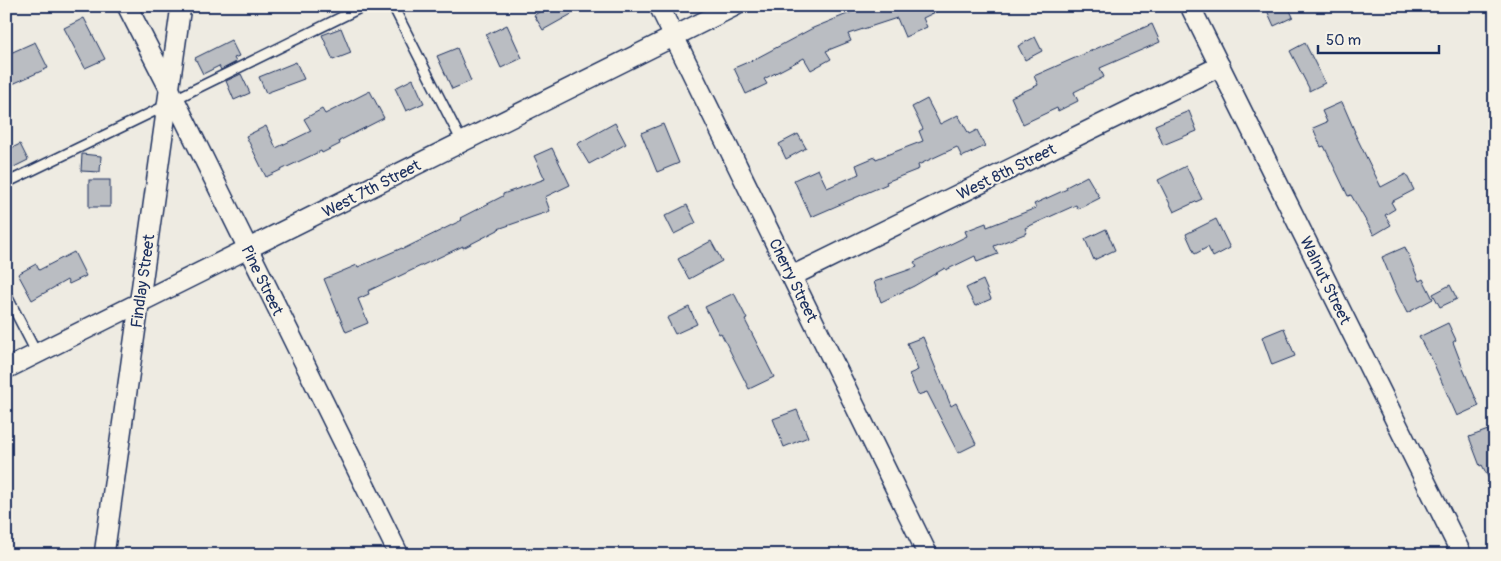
<svg xmlns="http://www.w3.org/2000/svg" width="1501" height="561" viewBox="0 0 1501 561" font-family="Pangolin,sans-serif">
<style>
.building{fill:#babdc2;stroke:#1b2f5e}
.lines{fill:none;stroke-linecap:round;stroke-linejoin:round}
.service-casing{stroke:#1b2f5e;stroke-width:12}
.minor-casing{stroke:#1b2f5e;stroke-width:22}
.service{stroke:#f7f3e8;stroke-width:9}
.minor{stroke:#f7f3e8;stroke-width:19}
.labels{text-anchor:middle;stroke-width:4;stroke-linejoin:round;paint-order:stroke}
.street-label{font-size:16px;fill:#1b2f5e;stroke:#f7f3e8}
</style>
<rect width="100%" height="100%" fill="#eeebe2"/>
<filter id="ink" filterUnits="userSpaceOnUse"><feTurbulence type="fractalNoise" baseFrequency=".02" numOctaves="2"/><feDisplacementMap in="SourceGraphic" scale="10" xChannelSelector="R" yChannelSelector="G"/><feConvolveMatrix kernelMatrix="1 2 1 2 8 2 1 2 1" color-interpolation-filters="sRGB"/></filter>
<g filter="url(#ink)">
<!-- building -->
<g class="building">
<path d="M550,6H586L543,30L534,15Z"/>
<path d="M856,6H948L923,18L927,27L905,37L897,18L848,34L851,41L826,51L831,59L811,70L804,58L764,79L767,84L746,94L734,68L755,59L813,28L857,10Z"/>
<path d="M1265,6H1288L1293,17L1274,26Z"/>
<path d="M84,18L105,59L85,68L64,28Z"/>
<path d="M1152,24L1160,42L1100,68L1104,77L1074,92L1078,101L1058,111L1057,108L1023,124L1011,97L1038,85L1034,76Z"/>
<path d="M507,25L522,58L501,68L486,35Z"/>
<path d="M341,28L351,53L333,60L322,35Z"/>
<path d="M1035,37L1042,51L1025,60L1018,46Z"/>
<path d="M231,40L239,56L234,58L236,62L221,70L219,66L203,74L195,58Z"/>
<path d="M35,42L48,68L6,87V55Z"/>
<path d="M1305,43L1325,83L1309,91V88L1290,51Z"/>
<path d="M457,48L471,81L452,89L437,56Z"/>
<path d="M296,62L304,79L266,93L259,77Z"/>
<path d="M241,74L250,93L234,100L226,81Z"/>
<path d="M413,79L424,103L406,111L395,88Z"/>
<path d="M370,91L384,118L339,141L340,144L322,153L321,151L266,177L246,136L266,126L276,148L311,131L304,119L322,109L325,114Z"/>
<path d="M927,99L940,124L958,115L969,134L977,130L985,146L962,157L957,147L918,165L919,169L886,182L887,184L811,217L794,180L818,169L827,188L859,174L856,165L875,157L876,159L923,141L919,131L923,129L912,107Z"/>
<path d="M1342,102L1355,132H1354L1381,187L1406,174L1414,190L1391,202L1395,209L1385,215L1391,225L1374,235L1351,195L1348,196L1324,146L1321,147L1313,128L1327,122L1322,111Z"/>
<path d="M1189,111L1197,131L1163,145L1155,125Z"/>
<path d="M615,123L626,144L589,164L577,144Z"/>
<path d="M663,124L679,163L657,172L641,133Z"/>
<path d="M798,134L806,148L786,159L779,144Z"/>
<path d="M20,144L28,160L6,171V151Z"/>
<path d="M552,148L570,185L545,197L550,211L498,229V230L463,248V246L368,291L369,294L358,299L368,323L346,332L324,279L357,265L358,267L402,248L403,249L462,220L460,218L503,196V194L545,179L534,156Z"/>
<path d="M82,154L101,156L100,172L81,171Z"/>
<path d="M1186,166L1202,199L1174,212L1158,180Z"/>
<path d="M1087,176L1100,198L1078,209L1076,205L1025,228L1027,233L994,246L998,254L977,262L975,256L946,270L945,268L914,286L881,302L874,282L917,267L914,262L967,236L965,231L986,223L987,227L1036,208L1034,204L1067,189L1066,187Z"/>
<rect x="89" y="180" width="21" height="27"/>
<path d="M687,205L696,223L674,234L665,216Z"/>
<path d="M1216,219L1230,248L1213,257L1208,247L1195,254L1186,234Z"/>
<path d="M1106,229L1115,250L1094,260L1085,239Z"/>
<path d="M711,241L722,261L689,279L678,259Z"/>
<path d="M1405,247L1419,281L1423,279L1433,299L1407,313L1397,293L1382,257Z"/>
<path d="M74,252L86,276L69,284L67,280L32,300L18,274L36,264L39,270Z"/>
<path d="M983,280L991,299L975,306L966,288Z"/>
<path d="M1450,285L1457,299L1440,307L1433,294Z"/>
<path d="M734,293L747,319L745,320L774,377L749,389L721,333L719,334L705,307Z"/>
<path d="M689,307L697,324L675,334L667,318Z"/>
<path d="M1448,323L1456,340L1453,342L1464,371L1479,406L1457,416L1429,353L1428,354L1419,337Z"/>
<path d="M1284,328L1295,356L1272,365L1262,337Z"/>
<path d="M923,337L951,406L956,403L976,444L958,453L927,392L918,395L909,374L918,370L907,343Z"/>
<path d="M797,410L808,437L784,447L773,419Z"/>
<path d="M1488,430L1492,439L1495,438V491L1482,465L1480,466L1469,437Z"/>
</g>
<g class="lines">
<defs>
<g id="service">
<path d="M393,6L462,142"/>
<path d="M175,99L364,6"/>
<path d="M6,183L167,105"/>
<path d="M6,294L37,354"/>
</g>
<g id="minor">
<path d="M127,6L169,88L399,555"/>
<path d="M659,6L928,555"/>
<path d="M1190,6L1462,555"/>
<path d="M792,276L1220,66"/>
<path d="M6,369L735,6"/>
<path d="M104,555L181,6"/>
</g>
</defs>
<!-- service casing -->
<use href="#service" class="service-casing"/>
<!-- minor casing -->
<use href="#minor" class="minor-casing"/>
<!-- service -->
<use href="#service" class="service"/>
<!-- minor -->
<use href="#minor" class="minor"/>
</g>
</g>
<g class="labels">
<!-- street labels -->
<g class="street-label">
<text transform="translate(1006 171) rotate(-26)" y="6">West 8th Street</text>
<text transform="translate(371 188) rotate(-27)" y="6">West 7th Street</text>
<text transform="translate(263 280) rotate(64)" y="6">Pine Street</text>
<text transform="translate(794 280) rotate(64)" y="6">Cherry Street</text>
<text transform="translate(1326 280) rotate(64)" y="6">Walnut Street</text>
<text transform="translate(142 281) rotate(-82)" y="6">Findlay Street</text>
</g>
</g>
<!-- margin -->
<rect width="1501" height="561" fill="none" stroke="#f7f3e8" stroke-width="25"/>
<rect x="12" y="12" width="1476" height="536" fill="none" stroke="#1b2f5e" stroke-width="2" filter="url(#ink)"/>
<!-- scale -->
<path d="M1318 45v8h121v-8" fill="none" stroke="#1b2f5e" stroke-width="2.5"/>
<text x="1326" y="45" font-size="15" fill="#1b2f5e" stroke="#f7f3e8" stroke-width="4" paint-order="stroke">50 m</text>
</svg>
